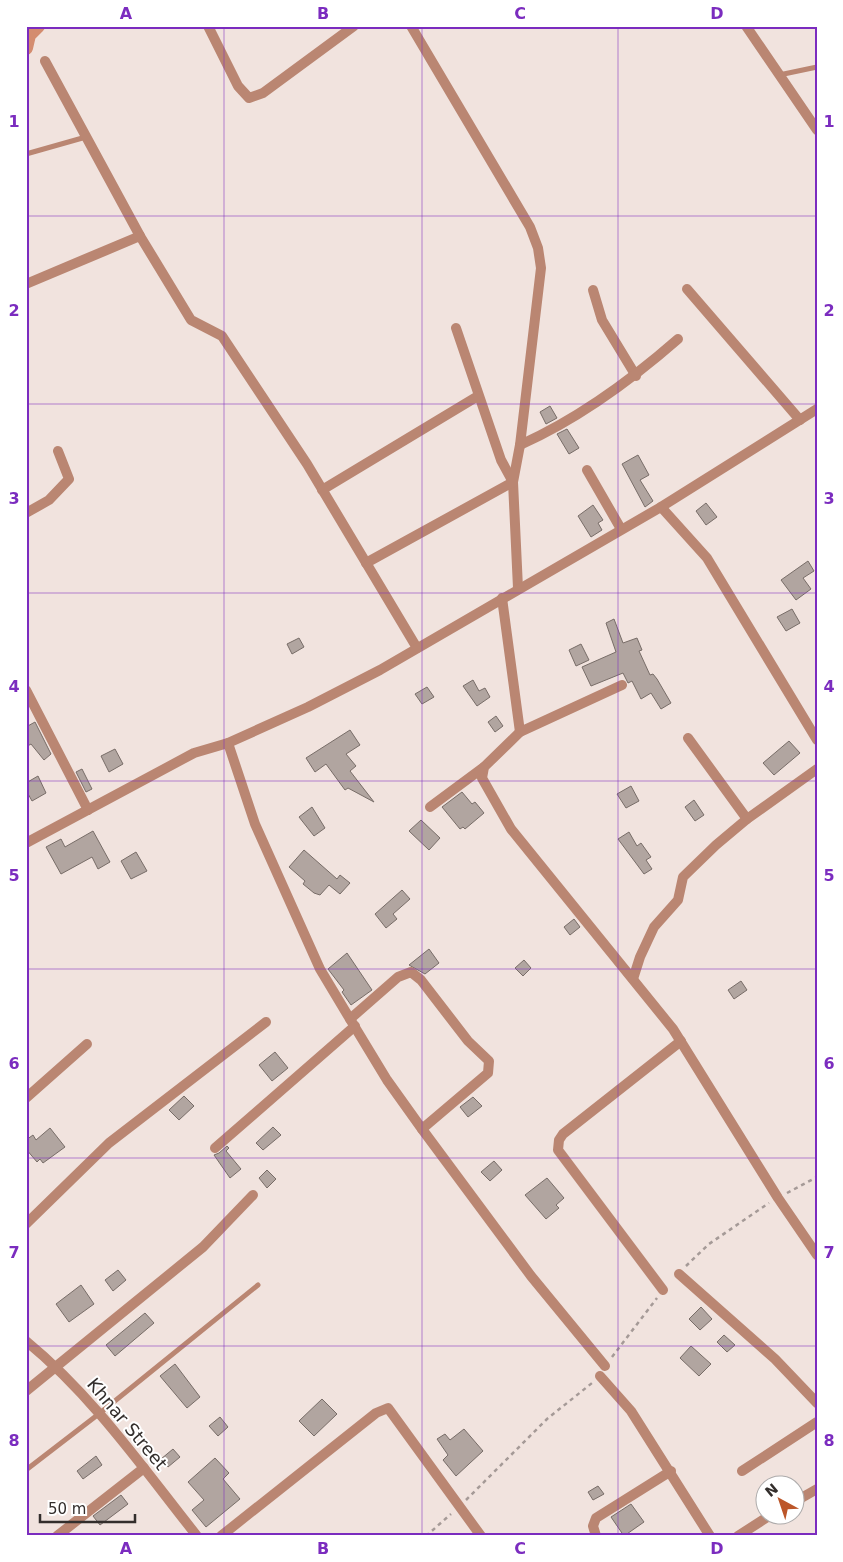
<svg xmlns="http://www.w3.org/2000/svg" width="843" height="1562" viewBox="0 0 843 1562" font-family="'DejaVu Sans',sans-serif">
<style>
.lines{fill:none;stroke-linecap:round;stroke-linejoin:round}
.canal{stroke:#d48c6f;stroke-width:14}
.building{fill:#b1a5a0;stroke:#786d68}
.path{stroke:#a59a97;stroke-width:2.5;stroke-dasharray:4 4;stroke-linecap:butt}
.service{stroke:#ba8672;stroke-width:5}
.minor{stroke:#ba8672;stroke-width:10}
.tertiary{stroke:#ba8672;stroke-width:10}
.grid{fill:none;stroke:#7b2cbf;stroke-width:1;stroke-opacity:0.55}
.labels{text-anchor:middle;stroke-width:4;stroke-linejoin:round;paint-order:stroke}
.street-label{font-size:18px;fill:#332e2c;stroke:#fff}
.neatline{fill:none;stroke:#7b2cbf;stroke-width:2}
.grid-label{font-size:16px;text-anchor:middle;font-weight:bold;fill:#7b2cbf}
</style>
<rect width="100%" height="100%" fill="#f1e3de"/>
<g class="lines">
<!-- canal -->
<path class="canal" d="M26,48L29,35L38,26"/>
</g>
<!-- building -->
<g class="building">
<path d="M550,406L557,418L546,424L540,412Z"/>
<path d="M567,429L579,448L569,454L557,434Z"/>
<path d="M638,455L649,475L640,480L653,501L645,507L622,464Z"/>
<path d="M706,503L717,517L706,525L696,511Z"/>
<path d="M593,505L603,520L598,523L602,530L591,537L578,516Z"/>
<path d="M808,561L814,571L803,578L811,589L796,600L781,580Z"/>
<path d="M792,609L800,623L786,631L777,617Z"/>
<path d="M614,619L623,643L637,638L642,650L639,651L650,675L653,674L657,679L671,703L661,709L651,693L641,699L632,681L628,683L623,673L591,686L582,667L616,652L606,623Z"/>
<path d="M299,638L304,647L292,654L287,644Z"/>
<path d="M581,644L589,660L576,666L569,650Z"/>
<path d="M473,680L479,691L485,688L490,697L477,706L463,686Z"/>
<path d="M427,687L434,697L422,704L415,694Z"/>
<path d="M496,716L503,726L495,732L488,722Z"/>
<path d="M35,722L51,754L44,760L31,744L26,747V727Z"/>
<path d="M350,730L360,745L346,754L356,766L350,771L374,802L348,788L345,790L326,764L315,772L306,758Z"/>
<path d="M789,741L800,753L774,775L763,763Z"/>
<path d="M115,749L123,764L109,772L101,756Z"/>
<path d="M82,769L92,789L86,792L76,772Z"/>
<path d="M38,776L46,793L32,801L26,790V783Z"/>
<path d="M631,786L639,801L626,808L617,794Z"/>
<path d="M462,792L472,804L475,802L484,813L465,829L463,827L460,829L442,807Z"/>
<path d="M694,800L704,815L695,821L685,807Z"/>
<path d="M312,807L325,828L314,836L299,817Z"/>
<path d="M421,820L440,838L429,850L409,831Z"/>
<path d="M93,831L110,862L98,869L92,857L61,874L46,847L61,839L65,847Z"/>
<path d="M629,832L637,846L641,843L651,857L646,860L652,869L644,874L618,839Z"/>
<path d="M304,850L337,879L340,875L350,883L340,894L329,885L320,895L314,893L303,884L305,881L289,867Z"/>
<path d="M136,852L147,871L131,879L121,861Z"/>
<path d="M402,890L410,899L393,914L397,919L386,928L375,914Z"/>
<path d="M574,919L580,927L570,935L564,927Z"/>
<path d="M429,949L439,963L425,974L409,965Z"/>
<path d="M347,953L372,990L351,1005L342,992L344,990L328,969Z"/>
<path d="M524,960L531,968L523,976L515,968Z"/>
<path d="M741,981L747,990L734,999L728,990Z"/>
<path d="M275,1052L288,1068L272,1081L259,1065Z"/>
<path d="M184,1096L194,1106L179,1120L169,1110Z"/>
<path d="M473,1097L482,1106L468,1117L460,1107Z"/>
<path d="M273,1127L281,1135L263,1150L256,1143Z"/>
<path d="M50,1128L65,1147L43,1163L40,1159L37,1162L26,1149V1140L33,1135L36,1140Z"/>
<path d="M227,1146L229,1148L226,1151L241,1169L230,1178L214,1155L219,1153Z"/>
<path d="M494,1161L502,1170L490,1181L481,1172Z"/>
<path d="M267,1170L276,1179L267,1188L259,1178Z"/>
<path d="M547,1178L564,1198L556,1205L559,1208L546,1219L525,1195Z"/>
<path d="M118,1270L126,1280L113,1291L105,1280Z"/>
<path d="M81,1285L94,1304L69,1322L56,1304Z"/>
<path d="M701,1307L712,1319L700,1330L689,1319Z"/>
<path d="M145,1313L154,1323L115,1356L106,1345Z"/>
<path d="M724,1335L735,1345L727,1352L717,1342Z"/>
<path d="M691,1346L711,1364L699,1376L680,1358Z"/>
<path d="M175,1364L200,1397L187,1408L160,1376Z"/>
<path d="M322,1399L337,1414L314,1436L299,1421Z"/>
<path d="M220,1417L228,1427L218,1436L209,1426Z"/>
<path d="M464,1429L483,1451L456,1476L443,1460L448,1455L437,1439L445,1434L450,1440Z"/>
<path d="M173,1449L180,1457L168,1467L161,1459Z"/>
<path d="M96,1456L102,1465L83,1479L77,1471Z"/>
<path d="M215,1458L229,1473L223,1479L240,1499L206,1527L192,1510L204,1500L188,1482Z"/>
<path d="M598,1486L604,1494L593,1500L588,1492Z"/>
<path d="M121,1495L128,1504L100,1525L93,1516Z"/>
<path d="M631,1504L644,1522L624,1536L611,1517Z"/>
</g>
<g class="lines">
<!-- path -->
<g class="path">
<path d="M787,1193L817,1177"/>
<path d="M686,1266L709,1244L769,1203"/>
<path d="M612,1357L657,1298"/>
<path d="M466,1500L547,1419L592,1383"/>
<path d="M426,1536L451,1514"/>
</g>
<!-- service -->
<g class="service">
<path d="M779,75L817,67"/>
<path d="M26,154L86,137"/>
<path d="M26,1470L100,1413L258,1285"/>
</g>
<!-- minor -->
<g class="minor">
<path d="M208,26L238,86L249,98L263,93L354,26"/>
<path d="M746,26L817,130"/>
<path d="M45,61L140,236L191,320L222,336L307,464L417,648"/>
<path d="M26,284L140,236"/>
<path d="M687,289L800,420"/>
<path d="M593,290L602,320L636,376"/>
<path d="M456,328L501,460L513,482L518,588"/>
<path d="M520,445C578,419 630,381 678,339"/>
<path d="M587,470L621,529"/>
<path d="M322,490L478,396"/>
<path d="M661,507L707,558L817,740"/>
<path d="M26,513L49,500L69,479L58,451"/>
<path d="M366,563L513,482L520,445L541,268L538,248L530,227L411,26"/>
<path d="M502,598L520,732"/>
<path d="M622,685L520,732L484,767L482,778L511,829L673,1029L778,1198L817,1255"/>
<path d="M26,690L88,810"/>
<path d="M688,738L747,819"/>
<path d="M228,743L255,824L320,969L350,1019L387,1080L422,1129L531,1276L605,1366"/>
<path d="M430,807L484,767"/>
<path d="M26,843L194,753L228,743L308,707L380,670L661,507L817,409"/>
<path d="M633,979L640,957L654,927L678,900L683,877L716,845L747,819L817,769"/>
<path d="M350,1019L398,977L411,972L421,980L468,1041L489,1061L488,1073L422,1129"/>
<path d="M26,1098L87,1044"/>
<path d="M215,1148L355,1026"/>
<path d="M26,1224L109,1143L266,1022"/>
<path d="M679,1274L775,1359L817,1403"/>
<path d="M663,1290L558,1150L559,1140L563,1134L681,1041"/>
<path d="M600,1376L631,1411L710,1536"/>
<path d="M26,1391L203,1247L253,1195"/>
<path d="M742,1471L817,1422"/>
<path d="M796,1501L817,1489"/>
<path d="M57,1536L144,1468"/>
<path d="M221,1536L376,1413L388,1408L481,1536"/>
<path d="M596,1536L593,1526L596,1518L671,1471"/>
<path d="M738,1536L772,1514"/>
</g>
<!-- tertiary -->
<path class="tertiary" d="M26,1341C93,1396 143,1468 197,1536"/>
</g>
<!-- grid -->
<path class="grid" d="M224,26V1536M422,26V1536M618,26V1536M26,216H817M26,404H817M26,593H817M26,781H817M26,969H817M26,1158H817M26,1346H817"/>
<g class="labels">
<!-- street labels -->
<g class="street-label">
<text transform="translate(127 1424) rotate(50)" y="6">Khnar Street</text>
</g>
</g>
<!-- border -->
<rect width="843" height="1562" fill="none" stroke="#ffffff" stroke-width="55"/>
<!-- north arrow -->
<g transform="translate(780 1500) rotate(320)"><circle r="24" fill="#ffffff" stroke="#adabab"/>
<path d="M0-4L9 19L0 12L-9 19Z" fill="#bc5629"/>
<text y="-8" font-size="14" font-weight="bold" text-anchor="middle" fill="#332e2c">N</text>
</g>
<!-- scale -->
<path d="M40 1514v8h95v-8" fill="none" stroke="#332e2c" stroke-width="2.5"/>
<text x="48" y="1514" font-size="15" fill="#332e2c" stroke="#ffffff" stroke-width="4" paint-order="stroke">50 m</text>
<rect x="28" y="28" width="788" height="1506" class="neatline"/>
<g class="grid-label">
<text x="126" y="19">A</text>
<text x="323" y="19">B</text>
<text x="520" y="19">C</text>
<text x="717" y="19">D</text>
<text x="14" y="127">1</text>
<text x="829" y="127">1</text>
<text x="14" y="316">2</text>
<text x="829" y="316">2</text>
<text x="14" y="504">3</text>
<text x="829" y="504">3</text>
<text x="14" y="692">4</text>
<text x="829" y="692">4</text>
<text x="14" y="881">5</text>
<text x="829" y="881">5</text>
<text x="14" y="1069">6</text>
<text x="829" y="1069">6</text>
<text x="14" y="1258">7</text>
<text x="829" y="1258">7</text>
<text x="14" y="1446">8</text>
<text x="829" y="1446">8</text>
<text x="126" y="1554">A</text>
<text x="323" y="1554">B</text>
<text x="520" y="1554">C</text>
<text x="717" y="1554">D</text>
</g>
</svg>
